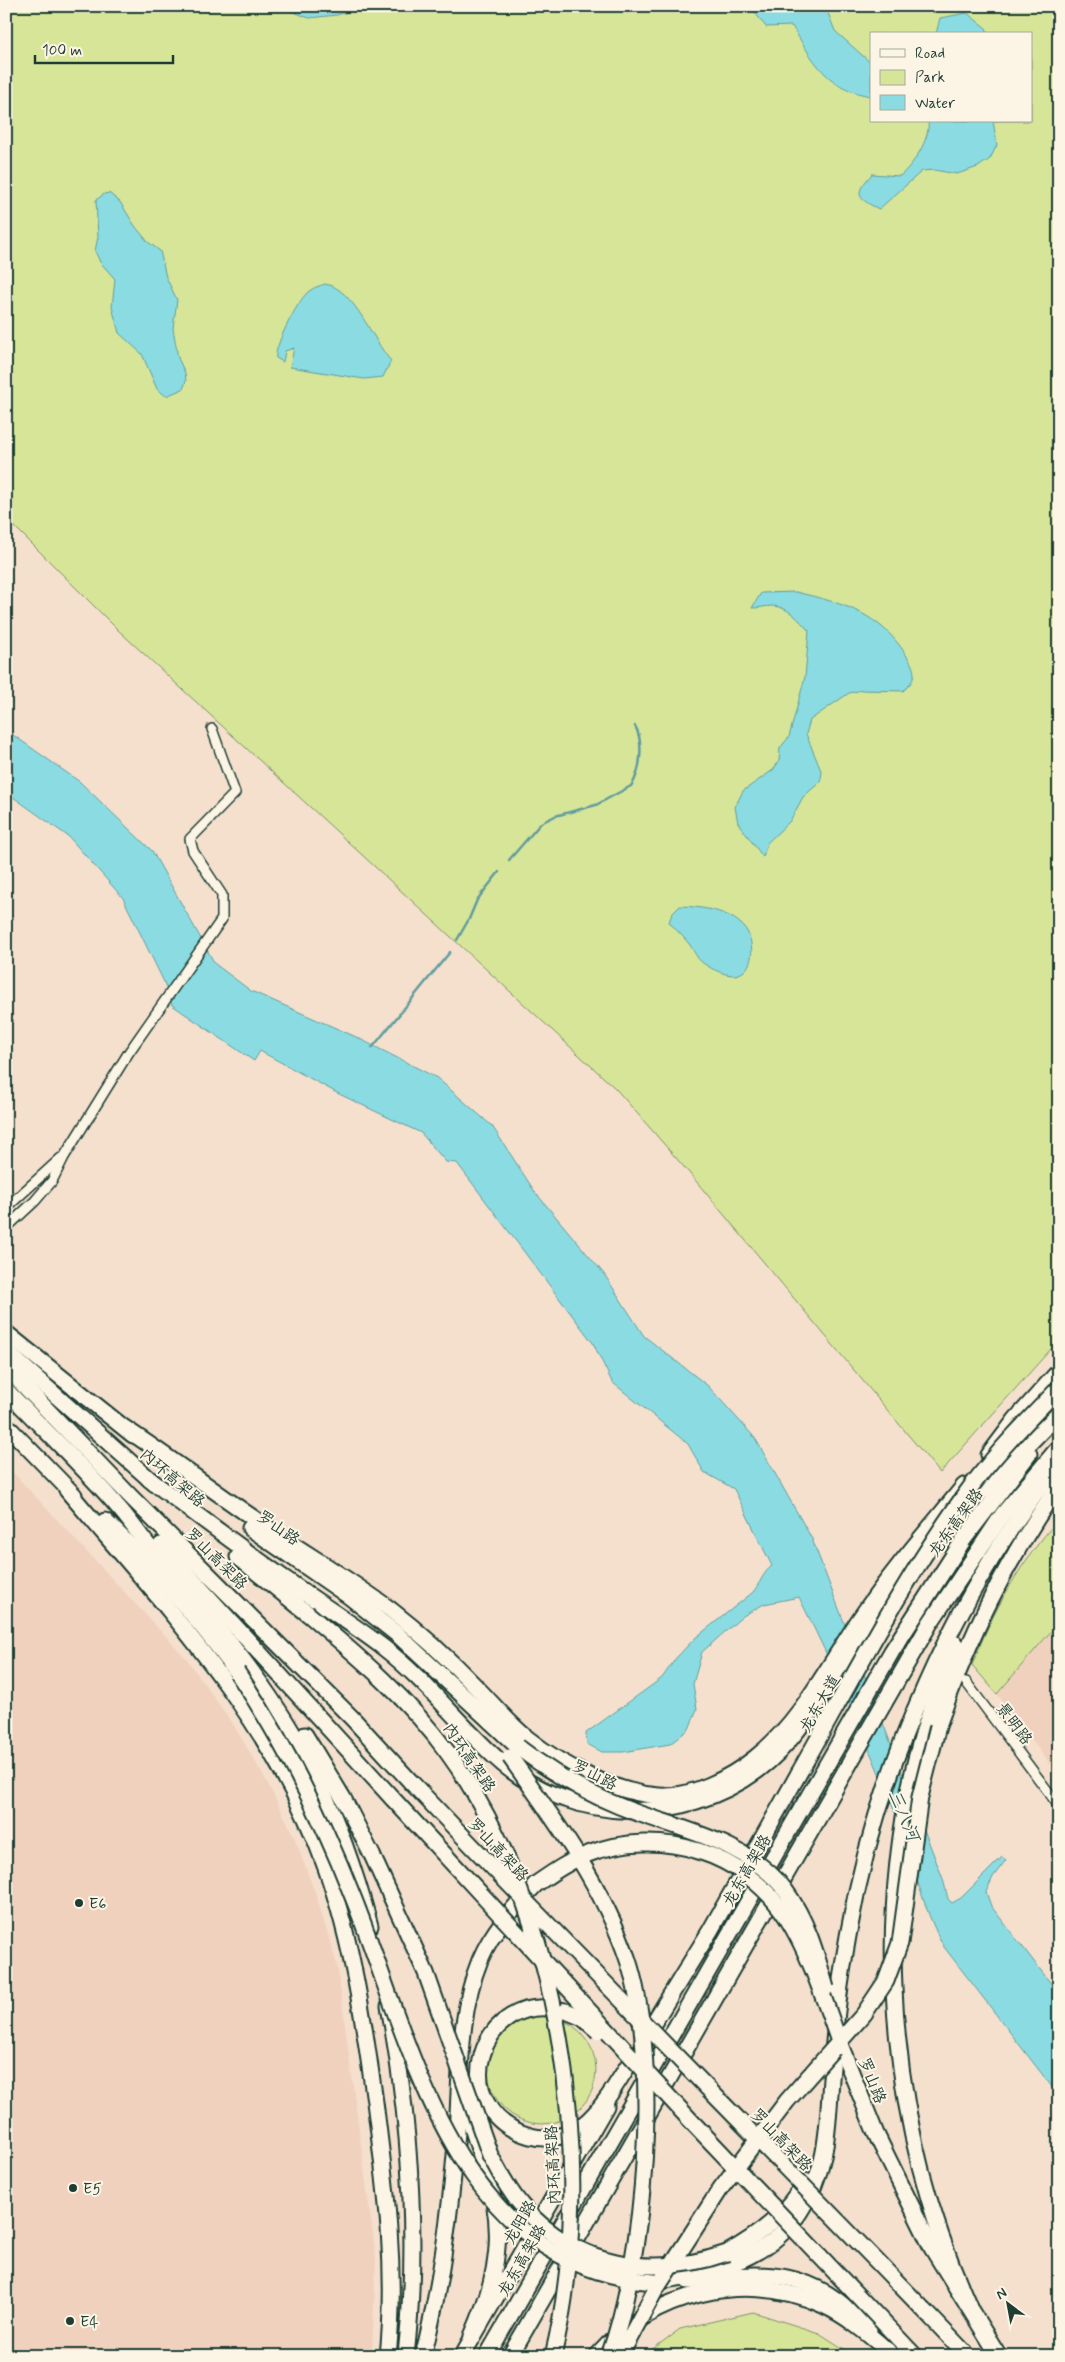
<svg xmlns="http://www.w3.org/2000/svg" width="1065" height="2362" viewBox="0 0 1065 2362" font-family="Mynerve,'LXGW WenKai TC',sans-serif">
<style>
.built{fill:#f0d1be}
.green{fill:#d7e599;stroke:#7b9166;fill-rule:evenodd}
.water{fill:#8bdce2;stroke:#609c9c}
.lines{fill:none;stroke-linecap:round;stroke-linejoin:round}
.stream{stroke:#609c9c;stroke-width:2.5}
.minor-casing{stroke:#1f3d34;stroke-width:12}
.primary-casing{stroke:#1f3d34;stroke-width:19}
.trunk-casing{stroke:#1f3d34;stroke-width:19}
.minor{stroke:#fcf5e5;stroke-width:9}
.primary{stroke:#fcf5e5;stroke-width:15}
.trunk{stroke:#fcf5e5;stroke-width:15}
.primary-bridge-casing{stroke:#1f3d34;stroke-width:19;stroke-linecap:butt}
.trunk-bridge-casing{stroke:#1f3d34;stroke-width:19;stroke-linecap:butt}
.primary-bridge{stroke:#fcf5e5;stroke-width:15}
.trunk-bridge{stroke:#fcf5e5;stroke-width:15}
.poi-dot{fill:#1f3d34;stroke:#fcf5e5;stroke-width:2}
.labels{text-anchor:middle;stroke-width:4;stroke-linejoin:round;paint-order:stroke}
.street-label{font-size:16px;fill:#1f3d34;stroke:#fcf5e5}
.poi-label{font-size:16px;fill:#1f3d34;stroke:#fcf5e5;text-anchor:start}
.water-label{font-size:18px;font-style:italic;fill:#355d57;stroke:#fcf5e5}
</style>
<rect width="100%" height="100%" fill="#f5e0ce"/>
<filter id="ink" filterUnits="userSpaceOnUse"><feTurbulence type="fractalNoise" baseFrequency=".02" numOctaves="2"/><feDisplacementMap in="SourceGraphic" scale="10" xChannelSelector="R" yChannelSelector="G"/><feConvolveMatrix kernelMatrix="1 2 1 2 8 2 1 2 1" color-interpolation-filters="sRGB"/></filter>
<g filter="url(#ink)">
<!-- built -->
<g class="built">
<path d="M6,1465L186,1658L233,1724L266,1780L293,1834L316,1895L337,1965L376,2257L372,2356H6Z"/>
<path d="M1059,1622V1776L997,1694Z"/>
</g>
<!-- green -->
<g class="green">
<path d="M6,6H1059V1340L940,1473L690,1174L616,1089L118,630L6,518ZM871,34H1031V121H871Z"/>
<path d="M1059,1519V1622L997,1694L972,1665C993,1611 1020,1562 1059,1519Z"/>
<circle cx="542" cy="2070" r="54"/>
<path d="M753,2312L819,2333L855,2356H643L680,2329Z"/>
</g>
<!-- water -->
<g class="water">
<path d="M274,6H368L337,15L309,18L289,10L276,11Z"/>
<path d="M750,6H809L828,13L835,31L871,63V96C827,89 813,61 792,26L766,27Z"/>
<path d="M967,13L986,28L988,34H936L940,18Z"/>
<path d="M928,121H993L997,145L990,159L978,167L957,174L934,170L922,171L879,209C856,198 854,194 872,174L900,176C912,166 931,139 928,121Z"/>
<path d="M109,193L120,202L135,226L148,242L160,251L166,277L177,300L173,328L178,358L185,373L186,381L183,389L166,396L157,389L142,354L119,333L112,307L115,279L100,262L95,251L98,237L96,200L104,194Z"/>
<path d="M325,284C354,288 372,340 391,361L383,377L364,379L290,367L294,348L285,351L283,362L276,358C273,348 298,301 307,293C312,288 319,286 325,284Z"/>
<path d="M796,592C845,604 881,613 908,658C917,672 916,680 903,691L862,690L849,693L810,720L806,734L822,773L820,782L803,797L790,821L767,843L763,857L738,823L735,807L743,791L773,770L779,761L780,748L789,737L805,677L809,631C799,620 789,607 773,606C766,606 760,608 752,608L761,593Z"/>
<path d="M6,730L80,782L152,851L215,964L251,991L354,1036L437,1078L492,1126L535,1192L604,1274L644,1336L708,1386L755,1438L812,1539L943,1879L948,1899L952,1903L961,1898L1002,1857L1006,1860L993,1877L986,1892L991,1906L1059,1994V2096L944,1947C921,1906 913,1859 896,1815C867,1742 834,1668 799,1597L764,1604L743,1616L702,1652L693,1684L697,1709L689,1729L670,1744L623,1752H602L587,1744L586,1733L662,1678L676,1658L694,1639L752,1593C760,1585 762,1573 772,1566L734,1489L704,1472L688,1444L612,1382L593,1343L457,1163L446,1162L421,1133L337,1093L260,1051L254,1061L172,1005L164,982L123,898L69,837L6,792Z"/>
<path d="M680,906C701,907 729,910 744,927C754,938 756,968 739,974C729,978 711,969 703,963C697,959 694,951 690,945C684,937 676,930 669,922L672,914Z"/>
</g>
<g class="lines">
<!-- stream -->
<g class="stream">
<path d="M509,860L541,823L555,816L596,805L631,786C641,772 644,741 635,726"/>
<path d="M457,940L469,919L477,900L499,872"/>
<path d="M372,1048L450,952"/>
</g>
<defs>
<g id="minor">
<path d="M6,1208L61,1158"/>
<path d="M6,1228L35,1201L52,1181L64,1157L129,1052L222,919V895L193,851L190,839L235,793L212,729"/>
<path d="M966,1682L1059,1806"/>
</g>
<g id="primary">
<path d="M6,1333L133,1435"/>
<path d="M6,1425L74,1495"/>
<path d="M126,1429C172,1459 216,1493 262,1524C304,1553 349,1579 391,1610C422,1634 450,1660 477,1688C494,1705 509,1724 528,1739C562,1766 615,1793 659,1796C691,1798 730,1778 755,1758C801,1722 829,1664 861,1617C892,1571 929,1529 964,1486"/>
<path d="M989,1455L1016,1419L1059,1371"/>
<path d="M67,1490C166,1607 274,1720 326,1868C353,1944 364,2023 375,2102C386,2188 397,2270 388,2356"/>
<path d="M105,1521C154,1567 197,1618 237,1672"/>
<path d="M250,1528L350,1597L398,1635L518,1747"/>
<path d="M938,1726C970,1635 1004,1564 1059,1485"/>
<path d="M643,2040L710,1931L799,1773"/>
<path d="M841,2047L876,2134L932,2248L999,2356"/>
<path d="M688,2281C767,2271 811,2266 869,2330"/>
<path d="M462,2356L606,2106"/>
</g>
<g id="trunk">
<path d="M6,1351L155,1484"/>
<path d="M6,1367L130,1496L352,1718L411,1782"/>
<path d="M6,1390C43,1429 83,1466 118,1507C130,1520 139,1535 151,1549C207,1615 265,1679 306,1757C334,1810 354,1867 370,1926"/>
<path d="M149,1479C196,1514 243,1550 291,1583C322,1605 354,1625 384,1648C428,1682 461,1728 503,1764C575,1824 682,1826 758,1770C798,1740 820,1696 847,1655C865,1628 884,1601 905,1576"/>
<path d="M953,1521L1059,1413"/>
<path d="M161,1545L393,1799"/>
<path d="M238,1557L307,1613"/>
<path d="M956,1644C941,1682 926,1719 916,1759C872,1939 893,2138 969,2306"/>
<path d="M305,1735L343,1798L372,1855"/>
<path d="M389,2006C410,2122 419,2239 406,2356"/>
<path d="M564,2011C478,1987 443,2111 530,2136C549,2141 570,2136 584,2124C606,2106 620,2077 636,2053"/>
<path d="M464,2098C472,2133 487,2167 494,2202C504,2249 491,2293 472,2336"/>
<path d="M727,2253C759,2235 787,2214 805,2181"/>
<path d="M654,2282C708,2273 766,2262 799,2213C831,2166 827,2120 832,2067C835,2023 840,1979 848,1936C877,1769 954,1595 1059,1462"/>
<path d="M925,2311L968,2356"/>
<path d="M897,2337L915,2356"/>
<path d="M423,2356C442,2282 451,2207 457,2132C461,2074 458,2014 480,1960C492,1931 514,1907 536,1884"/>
<path d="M487,2356L892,1651L964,1539L1029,1454"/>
<path d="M510,2356L930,1623L1003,1514L1059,1447"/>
<path d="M597,2356C654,2292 744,2270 823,2305C847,2316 868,2334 888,2351"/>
</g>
</defs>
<!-- minor casing -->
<use href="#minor" class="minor-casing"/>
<!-- primary casing -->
<use href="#primary" class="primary-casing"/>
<!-- trunk casing -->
<use href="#trunk" class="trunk-casing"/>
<!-- minor -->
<use href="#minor" class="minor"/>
<!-- primary -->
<use href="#primary" class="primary"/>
<!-- trunk -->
<use href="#trunk" class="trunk"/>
<defs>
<g id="primary-bridge">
<path d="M237,1672C285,1743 322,1818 353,1897C414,2050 454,2266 654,2282"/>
<path d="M518,1747C549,1771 582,1791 619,1806C675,1829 746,1839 785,1890C807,1920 816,1953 826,1988"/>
<path d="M510,1757C555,1820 603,1886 628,1960C661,2060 645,2257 609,2356"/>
<path d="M799,1773C854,1676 906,1574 973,1484C999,1450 1029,1419 1059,1388"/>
<path d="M620,2356L656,2289L721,2188L787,2101L864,2014L886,1981L900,1943L920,1797L938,1726"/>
</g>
<g id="trunk-bridge">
<path d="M307,1613C358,1656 409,1699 448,1753C562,1910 598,2170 553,2356"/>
<path d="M411,1782C580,1960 754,2134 925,2311"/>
<path d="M393,1799L693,2123L897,2337"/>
<path d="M372,1855L426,1973L490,2155C500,2173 509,2192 523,2207C577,2267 653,2279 727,2253"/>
<path d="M536,1884C552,1873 569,1861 588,1854C660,1826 746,1853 787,1918C812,1958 825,2003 841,2047"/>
<path d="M566,2011L583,2018L598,2031"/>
</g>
</defs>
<!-- primary-bridge casing -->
<use href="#primary-bridge" class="primary-bridge-casing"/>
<!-- trunk-bridge casing -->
<use href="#trunk-bridge" class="trunk-bridge-casing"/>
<!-- primary-bridge -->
<use href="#primary-bridge" class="primary-bridge"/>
<!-- trunk-bridge -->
<use href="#trunk-bridge" class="trunk-bridge"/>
</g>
</g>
<!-- markers -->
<g class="poi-dot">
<circle cx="79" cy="1903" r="5"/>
<circle cx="73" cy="2188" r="5"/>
<circle cx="70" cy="2321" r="5"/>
</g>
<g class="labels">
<!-- street labels -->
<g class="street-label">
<text transform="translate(173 1477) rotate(41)" y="6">内环高架路</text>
<text transform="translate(955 1522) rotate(-54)" y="6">龙东高架路</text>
<text transform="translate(279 1527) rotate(35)" y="6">罗山路</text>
<text transform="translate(217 1558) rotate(45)" y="6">罗山高架路</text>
<text transform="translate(819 1703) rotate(-60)" y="6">龙东大道</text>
<text transform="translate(1015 1723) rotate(53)" y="6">景明路</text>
<text transform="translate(470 1757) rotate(56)" y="6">内环高架路</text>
<text transform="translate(595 1774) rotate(27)" y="6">罗山路</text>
<text transform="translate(499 1849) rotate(47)" y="6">罗山高架路</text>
<text transform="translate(746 1870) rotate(-60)" y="6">龙东高架路</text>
<text transform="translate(873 2080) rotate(68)" y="6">罗山路</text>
<text transform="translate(782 2139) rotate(46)" y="6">罗山高架路</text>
<text transform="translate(552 2165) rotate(-93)" y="6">内环高架路</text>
<text transform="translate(519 2222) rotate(-60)" y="6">龙阳路</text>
<text transform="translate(521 2260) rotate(-60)" y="6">龙东高架路</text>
</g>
<!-- poi labels -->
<g class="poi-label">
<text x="89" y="1909">E6</text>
<text x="83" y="2194">E5</text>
<text x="80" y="2327">E4</text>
</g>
<!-- water labels -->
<g class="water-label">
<text transform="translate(904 1815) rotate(67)" y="6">三八河</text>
</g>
</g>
<!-- margin -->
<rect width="1065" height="2362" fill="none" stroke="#fcf5e5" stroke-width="25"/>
<rect x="12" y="12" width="1040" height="2337" fill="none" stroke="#1f3d34" stroke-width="2" filter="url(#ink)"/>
<!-- legend -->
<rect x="870" y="32" width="162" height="90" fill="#fcf5e5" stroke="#a4ab9e"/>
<rect x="880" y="49" width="25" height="8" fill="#fcf5e5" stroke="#a4ab9e"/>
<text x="915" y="58" font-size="15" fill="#1f3d34">Road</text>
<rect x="880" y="70" width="25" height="15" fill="#d7e599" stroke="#a4ab9e"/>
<text x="915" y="82" font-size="15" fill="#1f3d34">Park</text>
<rect x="880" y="95" width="25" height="15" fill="#8bdce2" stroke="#a4ab9e"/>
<text x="915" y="108" font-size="15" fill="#1f3d34">Water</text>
<!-- north arrow -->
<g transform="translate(1008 2304) rotate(328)" stroke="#fcf5e5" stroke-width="4" paint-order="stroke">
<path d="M0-4L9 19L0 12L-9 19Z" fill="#1f3d34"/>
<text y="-8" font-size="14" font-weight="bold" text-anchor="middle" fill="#1f3d34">N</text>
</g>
<!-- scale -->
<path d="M35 55v8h138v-8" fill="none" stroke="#1f3d34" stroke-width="2.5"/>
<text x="42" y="55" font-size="15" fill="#1f3d34" stroke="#fcf5e5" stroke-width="4" paint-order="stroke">100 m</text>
</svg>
